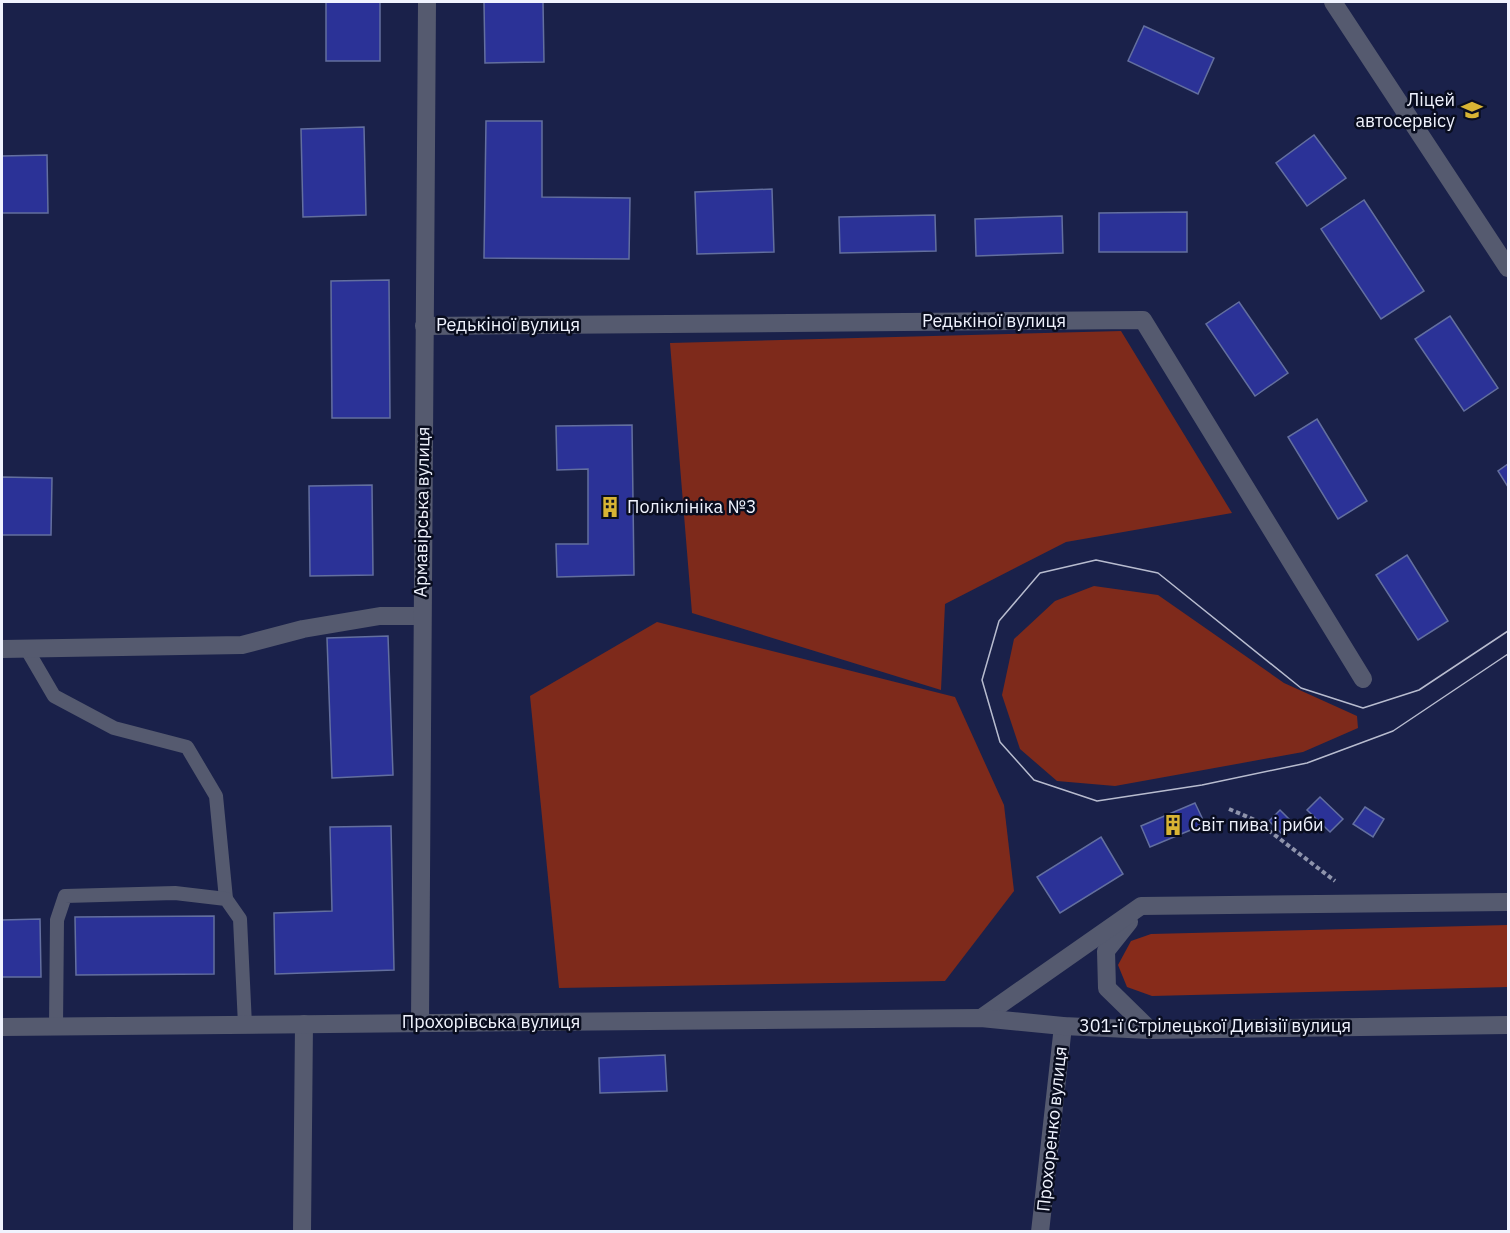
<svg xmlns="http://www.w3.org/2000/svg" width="1510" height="1233" viewBox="0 0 1510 1233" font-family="'IBM Plex Sans',sans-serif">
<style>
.green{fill:#7e2a1b}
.forest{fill:#872b1a}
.building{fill:#2b3297;stroke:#636f9f;stroke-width:1.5}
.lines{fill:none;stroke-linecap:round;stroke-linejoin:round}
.path{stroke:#8f94ac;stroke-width:4;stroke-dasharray:4.5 3;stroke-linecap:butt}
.service{stroke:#555a6f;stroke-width:14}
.minor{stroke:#555a6f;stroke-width:18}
.tertiary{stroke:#555a6f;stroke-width:18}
.tram{stroke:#b8bccf;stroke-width:1.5}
.labels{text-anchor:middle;stroke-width:5;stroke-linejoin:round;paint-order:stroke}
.poi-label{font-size:18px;fill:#f0f3fe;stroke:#090d1f;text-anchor:start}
.street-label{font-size:18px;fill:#f0f3fe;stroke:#090d1f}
</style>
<rect width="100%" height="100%" fill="#1a214a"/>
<!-- green -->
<g class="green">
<path d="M1121,331L1232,513L1066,542L945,604L941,690L692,613L670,343Z"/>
<path d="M1094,586L1158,595L1284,683L1357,716L1358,728L1303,752L1115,786L1057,781L1020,749L1002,695L1014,639L1055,601Z"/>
<path d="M657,622L955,697L1004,805L1014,891L945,981L559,988L530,696Z"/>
</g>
<!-- forest -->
<path class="forest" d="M1508,925V987L1152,996L1127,987L1118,965L1131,941L1151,934Z"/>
<!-- building -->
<g class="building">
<rect x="326" y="2" width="54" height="59"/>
<path d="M484,2H543L544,62L485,63Z"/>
<path d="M1144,26L1214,58L1198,94L1128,61Z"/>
<path d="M486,121H542V197L630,198L629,259L484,258Z"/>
<path d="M364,127L366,215L303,217L301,129Z"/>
<path d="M1314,135L1346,178L1307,206L1276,163Z"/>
<path d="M47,155L48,213H2V156Z"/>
<path d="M772,189L774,252L697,254L695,192Z"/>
<path d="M1364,200L1424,291L1381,319L1321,229Z"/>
<path d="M1187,212V252H1099V213Z"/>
<path d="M935,215L936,251L840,253L839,217Z"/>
<path d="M1062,216L1063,253L976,256L975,219Z"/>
<path d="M389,280L390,418H332L331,281Z"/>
<path d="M1239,302L1288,373L1255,396L1206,324Z"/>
<path d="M1450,316L1498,388L1464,411L1415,339Z"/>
<path d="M1317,419L1367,501L1338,519L1288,437Z"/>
<path d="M632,425L634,575L557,577L556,544H588V469L557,470L556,426Z"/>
<path d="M1508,464V487L1498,471Z"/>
<path d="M2,477L52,478L51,535H2Z"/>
<path d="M372,485L373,575L310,576L309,486Z"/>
<path d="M1407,555L1448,621L1418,640L1376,575Z"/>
<path d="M388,636L393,775L332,778L327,638Z"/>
<path d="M1320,797L1343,819L1330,832L1307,810Z"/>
<path d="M1195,803L1205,824L1150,847L1141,826Z"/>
<path d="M1365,807L1384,819L1373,837L1353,824Z"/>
<path d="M1280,810L1295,825L1284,836L1269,821Z"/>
<path d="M391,826L394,970L275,974L274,913L332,911L330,827Z"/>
<path d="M1101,837L1123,874L1060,913L1037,877Z"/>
<path d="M214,916V974L76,975L75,917Z"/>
<path d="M40,919L41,977H2V920Z"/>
<path d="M665,1055L667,1091L600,1093L599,1058Z"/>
</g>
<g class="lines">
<!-- path -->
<path class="path" d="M1229,809L1255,820L1335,881"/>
<!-- service -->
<g class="service">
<path d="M26,648L54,696L114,728L187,747L216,796L226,899"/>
<path d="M56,1026L57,920L65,896L175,893L226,899L240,919L245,1025"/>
</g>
<!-- minor -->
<g class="minor">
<path d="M1333,2L1508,268"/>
<path d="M424,326L1143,320L1363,679"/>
<path d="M2,649L242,645L303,629L380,616H421"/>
<path d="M420,1023L427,2"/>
<path d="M302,1232L304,1024"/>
<path d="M1040,1232L1063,1026"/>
</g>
<!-- tertiary -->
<g class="tertiary">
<path d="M1129,922L1106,951L1107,988L1150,1030"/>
<path d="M981,1018L1141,906L1508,902"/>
<path d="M2,1027L981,1018L1063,1026L1150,1030L1508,1025"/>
</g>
<!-- tram -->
<path class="tram" d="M1508,631L1419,690L1363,708L1301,688L1158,573L1096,560L1040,573L999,621L982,680L1000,742L1034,780L1097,801L1202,785L1307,763L1393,731L1508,654"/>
</g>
<!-- icons -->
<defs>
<symbol id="university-bare" viewBox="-9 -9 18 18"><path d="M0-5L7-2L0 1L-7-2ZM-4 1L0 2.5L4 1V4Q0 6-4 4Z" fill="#d8b434" stroke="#090d1f" stroke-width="2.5" paint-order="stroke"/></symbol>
<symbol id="building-bare" viewBox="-9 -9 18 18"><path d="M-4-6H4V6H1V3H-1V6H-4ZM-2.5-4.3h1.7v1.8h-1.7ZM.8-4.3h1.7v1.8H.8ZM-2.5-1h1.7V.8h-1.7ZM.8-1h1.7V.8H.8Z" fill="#d8b434" stroke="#090d1f" stroke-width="2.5" paint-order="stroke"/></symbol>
</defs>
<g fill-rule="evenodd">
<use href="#university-bare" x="1457" y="95" width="30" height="30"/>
<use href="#building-bare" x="595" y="492" width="30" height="30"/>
<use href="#building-bare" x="1158" y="810" width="30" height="30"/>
</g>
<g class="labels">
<!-- poi labels -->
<g class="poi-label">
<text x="1455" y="106" text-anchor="end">Ліцей<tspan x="1455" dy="21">автосервісу</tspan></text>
<text x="627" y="513">Поліклініка №3</text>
<text x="1190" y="831">Світ пива і риби</text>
</g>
<!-- street labels -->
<g class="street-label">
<text x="994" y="327">Редькіної вулиця</text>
<text x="508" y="331">Редькіної вулиця</text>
<text transform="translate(422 512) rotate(-89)" y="6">Армавірська вулиця</text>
<text x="491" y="1028">Прохорівська вулиця</text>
<text x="1215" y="1032">301-ї Стрілецької Дивізії вулиця</text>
<text transform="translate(1052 1129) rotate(-84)" y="6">Прохоренко вулиця</text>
</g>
</g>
<!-- border -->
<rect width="1510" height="1233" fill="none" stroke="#f0f3fe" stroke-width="6"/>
</svg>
